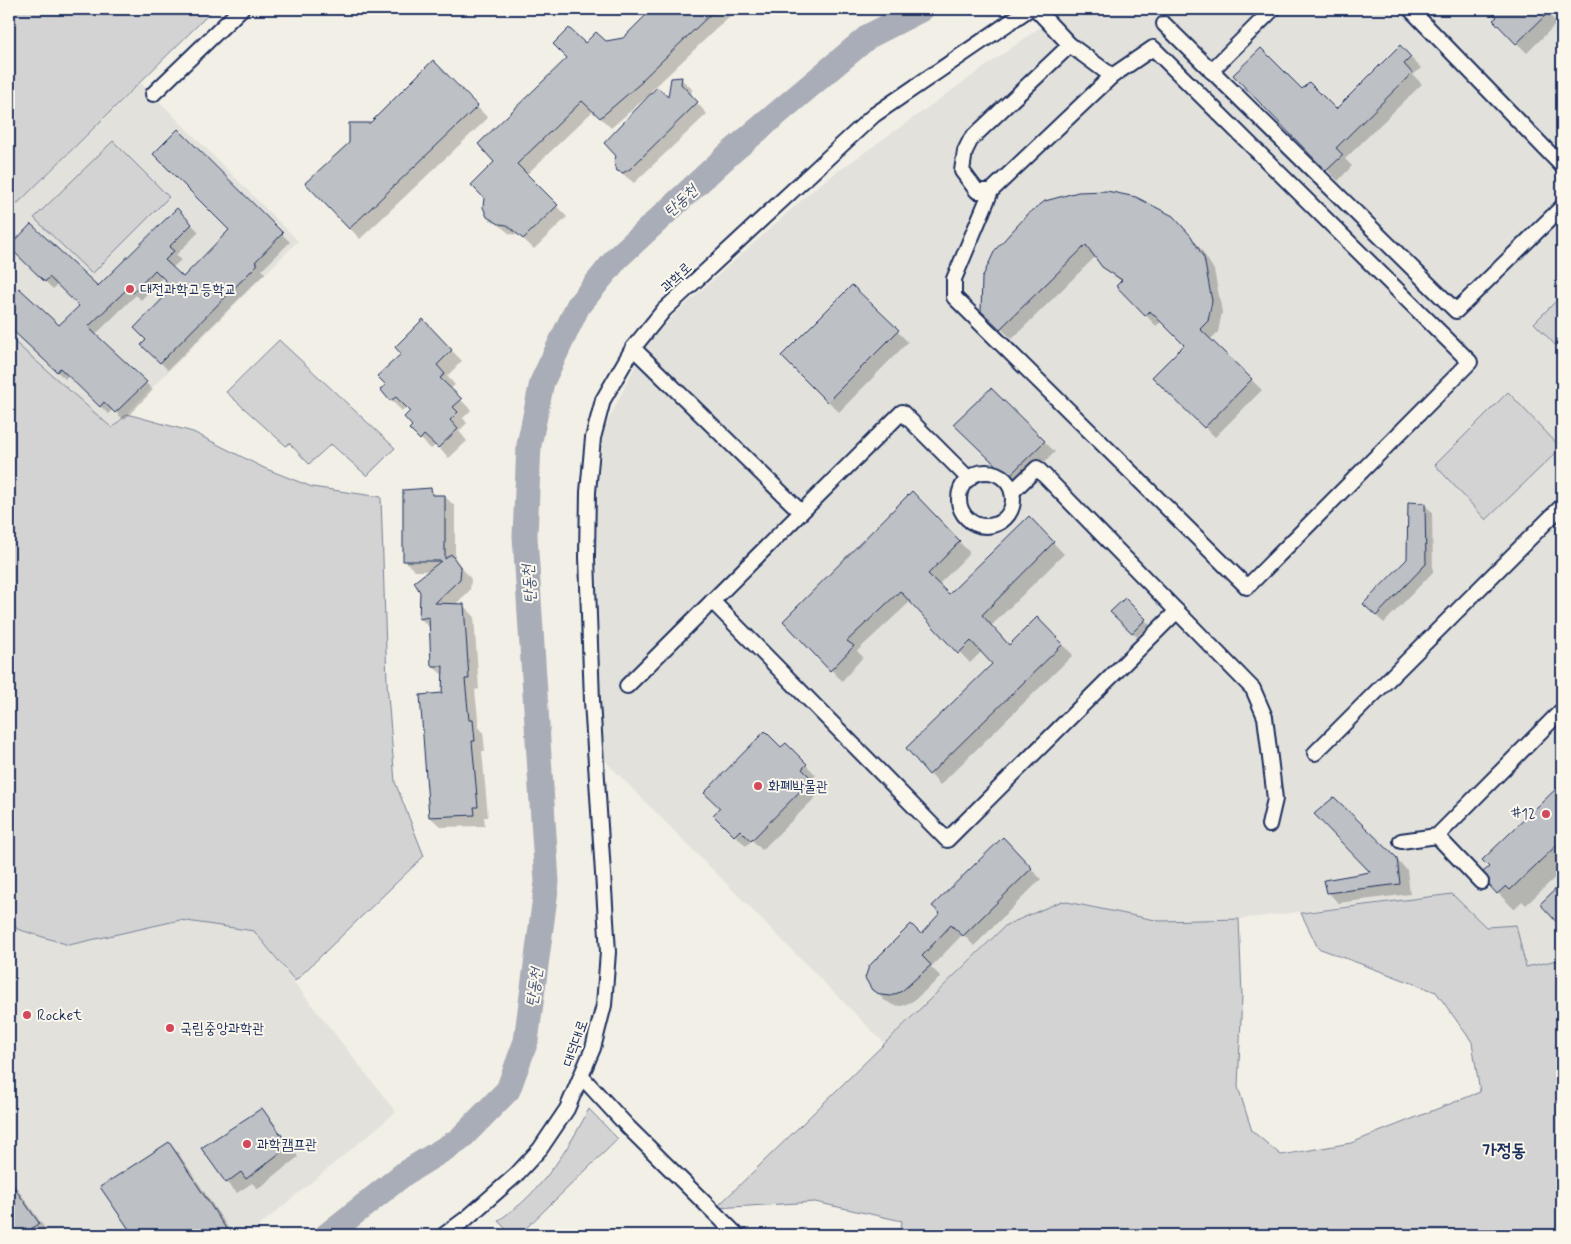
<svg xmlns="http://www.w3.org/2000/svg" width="1571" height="1244" viewBox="0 0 1571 1244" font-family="Mynerve,'Poor Story',sans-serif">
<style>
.built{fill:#e2e1dc}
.green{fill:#d2d3d2;stroke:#768198}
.shadow{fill:#0003}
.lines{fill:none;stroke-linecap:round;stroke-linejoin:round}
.river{stroke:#a9adb7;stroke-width:25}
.building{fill:#bdc0c4;stroke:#1b2f5e}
.minor-casing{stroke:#1b2f5e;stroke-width:18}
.minor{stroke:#fbf7ec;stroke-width:14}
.poi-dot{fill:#d1495b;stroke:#fbf7ec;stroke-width:2}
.labels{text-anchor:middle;stroke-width:4;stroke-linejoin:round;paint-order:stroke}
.street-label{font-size:15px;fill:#1b2f5e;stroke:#fbf7ec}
.poi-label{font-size:15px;fill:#1b2f5e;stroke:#fbf7ec;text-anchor:start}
.water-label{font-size:16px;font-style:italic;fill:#465579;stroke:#fbf7ec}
.quarter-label{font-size:18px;font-weight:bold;fill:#1b2f5e;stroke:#fbf7ec}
</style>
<rect width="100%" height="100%" fill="#f2efe6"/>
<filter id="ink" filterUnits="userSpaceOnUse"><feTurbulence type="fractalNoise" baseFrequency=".02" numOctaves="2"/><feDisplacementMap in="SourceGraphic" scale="10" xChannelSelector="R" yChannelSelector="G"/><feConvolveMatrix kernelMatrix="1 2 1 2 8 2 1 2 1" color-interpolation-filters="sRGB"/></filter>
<g filter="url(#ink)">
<!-- built -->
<g class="built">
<path d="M1066,9H1562V959L1526,967L1452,894L1239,919L1160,921L1062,901L1006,925L884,1043L602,758L596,499L604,429L645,346L675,314L816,187Z"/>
<path d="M141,83L298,241L112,428L9,337V212Z"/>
<path d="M9,916L18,929L69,945L180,920L254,931L396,1112L248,1235H9Z"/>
</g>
<!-- green -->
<g class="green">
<path d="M9,9H214L9,212Z"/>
<path d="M113,141L169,197L92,274L34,218Z"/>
<path d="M1562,295V352L1534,323Z"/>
<path d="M9,337L112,428L127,414L193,432L264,468L312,487L381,497L387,682L395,782L424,856L295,981L254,931L180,920L69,945L17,929L9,916Z"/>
<path d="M279,340L395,448L367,476L331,444L309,464L289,443L286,446L226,392Z"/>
<path d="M1508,392L1561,448L1486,520L1435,465Z"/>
<path d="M1452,894L1486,927L1516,925L1526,967L1562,959V1235H900L902,1221L815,1202L716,1208L1006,925L1062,901L1160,921L1239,919L1242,995L1238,1087L1252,1131L1281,1155L1351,1143L1480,1092L1472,1042L1436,992L1318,948L1301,913Z"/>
<path d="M589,1109L618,1139L519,1235H512L498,1221C508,1213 520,1206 529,1196C554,1171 573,1140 589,1109Z"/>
</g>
<!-- shadow -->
<g class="shadow">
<path d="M654,9H737L651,91L669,100L681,79L692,89L691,96L707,114L634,183L618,170L650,96L649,95L611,128L593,111L526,175L567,217L534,249L519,235L510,234L488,216L495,162L585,44L624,39Z"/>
<path d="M1492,9H1544L1557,23L1527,53L1494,21L1499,17Z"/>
<path d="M1400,47L1421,68L1413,75L1422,84L1345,159L1352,166L1338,181L1235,76L1302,91L1336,110Z"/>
<path d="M433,62L488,118L360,239L307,183Z"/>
<path d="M178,131L290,242L262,270L265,273L168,370L143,345L148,340L174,288L163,277L141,300L136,295L95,335L153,390L124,420L113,409L108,414L69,374L65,379L9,326V288L59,327L80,306L58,284L53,289L18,255L98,288L177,209L199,232L176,255L181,260L172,268L183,279L231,230Z"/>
<path d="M1046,202L1183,228L1201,249L1214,270L1222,312L1218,332L1210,340L1262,390L1215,437L1153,377L1186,345L1162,321L1156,326L1118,286L1122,282L1103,266L1096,256L1012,339L993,321L996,250L1009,234Z"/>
<path d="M852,286L908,342L839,412L783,356Z"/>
<path d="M423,321L462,361L447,376L455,385L450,389L471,410L463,418L467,423L459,431L467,441L449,458L436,445L431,449L411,429L414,426L412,411L407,406L402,411L391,400L388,385L402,354Z"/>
<path d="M991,389L1055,452L1019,487L954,424Z"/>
<path d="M430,490L437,496H444L455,506V559L471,579L470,590L455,605H463L474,616L479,689L475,690L479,728L483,732L485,751H482L488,817H484L485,826L441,827L430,817L444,676L432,666L431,629L420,618L431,571H415L404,560Z"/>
<path d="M922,503L970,553L938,585L949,596L1039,528L1064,554L991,626L1010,646L1037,619L1073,655L940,785L907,748L994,664L982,651L970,663L911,601L857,651L863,657L842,681L785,621Z"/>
<path d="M1424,504L1432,512L1433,572L1384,623L1364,604L1409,559Z"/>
<path d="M1125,600L1150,625L1137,637L1112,612Z"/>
<path d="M786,745L816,775L811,780L822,791L762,850L752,840L746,846L715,815Z"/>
<path d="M1562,785V871L1526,905L1522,901L1514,909L1490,885V867L1484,860Z"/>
<path d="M1334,798L1407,870L1410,894L1338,903L1328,892L1372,873Z"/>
<path d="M1003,839L1041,879L974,946L963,934L931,967L941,977L913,1001L902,1006L893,1005L884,1000L873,989L942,913Z"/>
<path d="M261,1109L272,1120L298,1157L258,1189L252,1183L237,1193L226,1182Z"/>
<path d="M169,1143L179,1154L233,1235H134L102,1187Z"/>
<path d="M9,1177L49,1234L48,1235H9Z"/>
</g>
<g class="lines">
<!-- river -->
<path class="river" d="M327,1235L405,1173L459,1140L508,1090L526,1041L547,882L525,536L529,445L542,382L578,306L617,258L728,155L869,36L922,9"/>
</g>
<!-- building -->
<g class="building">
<path d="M652,9H716L641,81H643L600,118L582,101L517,164L558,205L523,239L507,225L499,224L487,217L483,207L484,198L471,185L494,162L478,144L567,58L553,44L569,28L585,43L596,32L606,41L623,38Z"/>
<path d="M1490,9H1552L1516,44L1493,20L1497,17Z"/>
<path d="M1400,45L1411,57L1404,64L1412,73L1336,148L1343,155L1326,171L1233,75L1261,48L1302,89L1309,82L1336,109Z"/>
<path d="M433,60L478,106L349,229L305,183L349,143V123H370Z"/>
<path d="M682,77L681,84L698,102L630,169L623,173L617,171L614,162L616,156L604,143L657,87L668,97L671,78Z"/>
<path d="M178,129L283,233L255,262L258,264L160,363L141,345L146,340L134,328L173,288L155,270L133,293L128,288L88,327L147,382L115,413L104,402L100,407L60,368L57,372L9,327V286L15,292L19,288L59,325L79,306L49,277L45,282L9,247L31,224L98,286L177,208L192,224L169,247L174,251L165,260L183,277L229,230L153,154Z"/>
<path d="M1107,191L1136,197L1173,216L1191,236L1204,258L1212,301L1208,321L1200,329L1252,379L1204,428L1152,377L1184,345L1150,311L1145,316L1116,286L1122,280L1102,267L1086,245L1000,329L981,311L982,278L995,250L1028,214L1045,201L1078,192Z"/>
<path d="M852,285L899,330L827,402L781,356Z"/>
<path d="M423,319L452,350L437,365L445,374L440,378L462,399L453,407L458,412L450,420L458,429L438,448L424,435L420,440L409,429L412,426L404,417L410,411L396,397L390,401L380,389L386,385L377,376L401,354L395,347Z"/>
<path d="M991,388L1045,441L1008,477L953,424Z"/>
<path d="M431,488L432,495H445V559L451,554L461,568L460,579L435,603L464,604L469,679H465L469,720H473L475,741H472L478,807H474L475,815L429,817L420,695L442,693L443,666H431L429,617L419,619L420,592L414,582L441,561H403V490Z"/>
<path d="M912,491L960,541L928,574L949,594L1029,516L1054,542L982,615L1009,645L1037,617L1063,644L929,775L906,748L992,664L971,641L958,654L900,591L847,641L854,646L830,671L783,621Z"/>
<path d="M1408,502L1425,503L1426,564L1376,616L1363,604L1407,559Z"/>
<path d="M1125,598L1146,619L1132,633L1110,612Z"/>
<path d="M765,731L781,747L786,743L807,764L802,769L812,779L751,841L740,830L734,836L713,815L720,808L704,793Z"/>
<path d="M1562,783V840L1510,890L1506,886L1497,894L1489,885V879L1483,872L1489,867L1482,860Z"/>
<path d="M1334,797L1397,858L1400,884L1327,893L1324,880L1370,872L1314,814Z"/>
<path d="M1003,837L1032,868L963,936L951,925L922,956L931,965L902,991L891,996L881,995L872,990L865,978L869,966L911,924L921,934L940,913L932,906Z"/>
<path d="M1562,883V928L1540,904Z"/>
<path d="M262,1108L289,1146L246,1179L241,1172L226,1183L201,1148Z"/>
<path d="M169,1142L227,1230L218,1235H133L100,1187Z"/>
<path d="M9,1180L39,1223L23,1235H9Z"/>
</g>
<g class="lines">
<defs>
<g id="minor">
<path d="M1036,9L1070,45L1112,76"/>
<path d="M1410,9L1562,166"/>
<path d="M1164,24L1456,311L1562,207"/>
<path d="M1153,48L1470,362L1247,587L954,297V279L991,191L1112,76Z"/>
<path d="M1211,71L1273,9"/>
<path d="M153,94L241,9"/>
<path d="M991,191H977L962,171L965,151L971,139L1070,45"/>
<path d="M633,348L801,512"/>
<circle cx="986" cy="499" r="27"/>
<path d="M1012,492L1037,468L1253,689L1265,717L1275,799L1269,825"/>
<path d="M712,601L947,840L1177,611"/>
<path d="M627,686L902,412L969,479"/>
<path d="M1315,753L1562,506"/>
<path d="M1437,836L1481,882"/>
<path d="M1401,841L1437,836L1562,710"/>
<path d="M581,1076L629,1128L737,1235"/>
<path d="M444,1235L467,1218L516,1175L540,1149L567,1109L593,1048L604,1005L608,952L592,701L587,557L588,492L593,438L603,400L633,348L664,310L874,115L1029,9"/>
</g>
</defs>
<!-- minor casing -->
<use href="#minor" class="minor-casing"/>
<!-- minor -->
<use href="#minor" class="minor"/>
</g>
</g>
<!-- markers -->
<g class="poi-dot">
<circle cx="130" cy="289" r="5"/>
<circle cx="758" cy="786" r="5"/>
<circle cx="1546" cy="814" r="5"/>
<circle cx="27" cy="1015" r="5"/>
<circle cx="170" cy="1028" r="5"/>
<circle cx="247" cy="1144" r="5"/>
</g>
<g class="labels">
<!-- street labels -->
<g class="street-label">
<text transform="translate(676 277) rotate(-43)" y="5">과학로</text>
<text transform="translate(575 1043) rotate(-71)" y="5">대덕대로</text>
</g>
<!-- poi labels -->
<g class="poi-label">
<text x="140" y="294">대전과학고등학교</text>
<text x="768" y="791">화폐박물관</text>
<text x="1536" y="819" text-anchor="end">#12</text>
<text x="37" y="1020">Rocket</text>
<text x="180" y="1033">국립중앙과학관</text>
<text x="257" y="1149">과학캠프관</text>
</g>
<!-- water labels -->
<g class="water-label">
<text transform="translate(680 200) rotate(-43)" y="6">탄동천</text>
<text transform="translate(528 584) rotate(-94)" y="6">탄동천</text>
<text transform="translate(533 987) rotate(-82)" y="6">탄동천</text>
</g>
<!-- quarter labels -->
<g class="quarter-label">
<text x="1504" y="1156">가정동</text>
</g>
</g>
<!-- margin -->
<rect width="1571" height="1244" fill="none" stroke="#fbf7ec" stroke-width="30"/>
<rect x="15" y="15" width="1541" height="1214" fill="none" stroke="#1b2f5e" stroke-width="2" filter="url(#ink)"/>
</svg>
